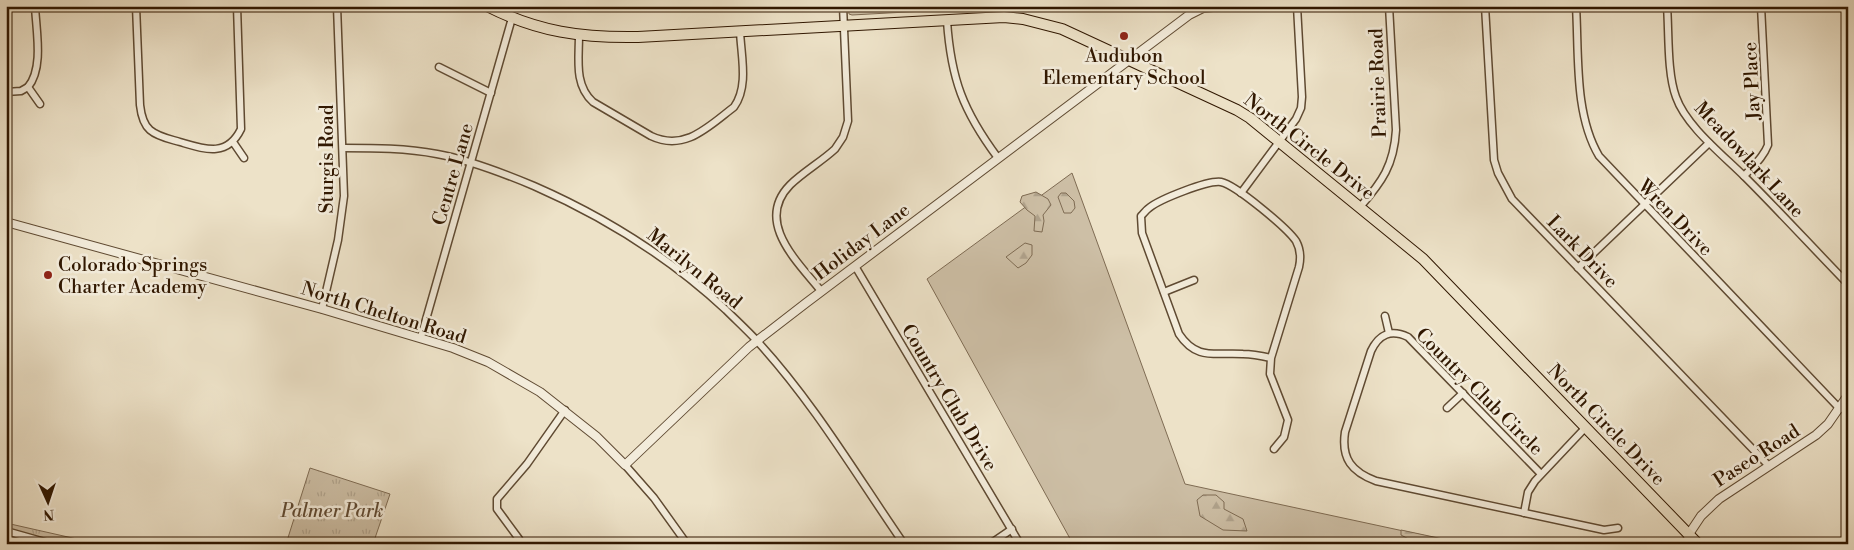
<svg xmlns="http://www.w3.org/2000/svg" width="1854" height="550" viewBox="0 0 1854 550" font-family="'Libre Bodoni',serif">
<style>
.grass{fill:#cdbfa6;stroke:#7e6b53}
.forest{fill:url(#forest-firs);stroke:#7e6b53}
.park{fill:url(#park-tufts);stroke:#7e6b53}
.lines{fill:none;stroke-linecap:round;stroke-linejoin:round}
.minor-casing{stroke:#5f4a32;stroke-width:9}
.tertiary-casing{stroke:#5f4a32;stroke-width:10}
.primary-casing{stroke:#301700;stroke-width:12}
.minor{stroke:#f3ecdb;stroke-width:6}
.tertiary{stroke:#f3ecdb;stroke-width:8}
.primary{stroke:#ede2c8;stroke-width:10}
.poi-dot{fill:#8f2418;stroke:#f3ecdb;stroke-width:2}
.labels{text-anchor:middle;stroke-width:5;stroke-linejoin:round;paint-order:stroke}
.poi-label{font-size:19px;fill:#301700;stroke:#f3ecdb}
.street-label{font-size:19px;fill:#301700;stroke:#f3ecdb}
.park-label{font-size:19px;font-style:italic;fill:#5f4932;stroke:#f3ecdb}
</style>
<defs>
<pattern id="forest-firs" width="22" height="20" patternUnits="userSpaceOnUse" patternTransform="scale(1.25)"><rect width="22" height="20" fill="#cdbfa6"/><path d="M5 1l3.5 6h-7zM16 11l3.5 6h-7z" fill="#b0a38d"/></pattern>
<pattern id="park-tufts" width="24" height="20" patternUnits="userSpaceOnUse" patternTransform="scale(1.25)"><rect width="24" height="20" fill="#cdbfa6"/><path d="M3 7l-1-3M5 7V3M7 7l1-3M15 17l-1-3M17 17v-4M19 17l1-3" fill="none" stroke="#b0a38d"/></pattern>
</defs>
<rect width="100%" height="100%" fill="#ede2c8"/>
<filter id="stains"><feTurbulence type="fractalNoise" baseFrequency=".004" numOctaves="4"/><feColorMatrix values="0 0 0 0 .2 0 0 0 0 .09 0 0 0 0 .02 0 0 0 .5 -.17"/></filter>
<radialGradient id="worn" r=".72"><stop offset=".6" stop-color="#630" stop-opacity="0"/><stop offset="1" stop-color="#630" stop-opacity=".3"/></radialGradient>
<!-- grass -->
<path class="grass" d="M1072,173L1185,484L1464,544H1073L927,279Z"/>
<!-- forest -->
<g class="forest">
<path d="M1036,192L1048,199L1051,205L1043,215L1044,221L1042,232L1034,231L1035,216L1027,210L1020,202L1022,196Z"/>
<path d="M1061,193H1066L1074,201L1075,208L1071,213H1064L1058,197Z"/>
<path d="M1025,243L1032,245V255L1026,263L1018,268L1006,257Z"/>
<path d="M1203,495H1216L1224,502V509L1243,519L1247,531L1223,530L1200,516L1197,500Z"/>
<path d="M1401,530L1457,542L1458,544H1418L1401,535Z"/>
</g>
<!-- park -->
<g class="park">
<path d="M848,6H997V7L852,15L849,14Z"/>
<path d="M310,468L390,494L373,544H286Z"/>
<path d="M6,523L99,544H6Z"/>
</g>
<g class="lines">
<defs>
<g id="minor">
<path d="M35,6C36,30 44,68 28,87L40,104"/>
<path d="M136,6L140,105C141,114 143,124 150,130C158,137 170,139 180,142C204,149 227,158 241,129L237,6"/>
<path d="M1485,6L1494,160L1498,173L1512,199L1769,466"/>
<path d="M1576,6C1579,54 1574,114 1599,156L1840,409"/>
<path d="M1667,6C1669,32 1667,73 1676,97C1686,126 1723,155 1745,177C1780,212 1813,248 1848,284"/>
<path d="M947,21C951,79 963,111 998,158"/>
<path d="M579,35C579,59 574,85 593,102L651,136C685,152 709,126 734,107C749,86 741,56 740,31"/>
<path d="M439,67L491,93"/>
<path d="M6,92L21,91L28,87"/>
<path d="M233,142L244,158"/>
<path d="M343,148C375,148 406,148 437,154C470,160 503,173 534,186C605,217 669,257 726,310C737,321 748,331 758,342C814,403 857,476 904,544"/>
<path d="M1744,176C1753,166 1763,158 1768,145L1761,6"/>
<path d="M1241,193L1296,119L1301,108L1302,97L1297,6"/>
<path d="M1360,207C1382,182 1394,165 1396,130L1389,6"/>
<path d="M855,266L1020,544"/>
<path d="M1578,268L1709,143"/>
<path d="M821,291C798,262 754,222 790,185C803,172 821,162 835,149L843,137L848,121L843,6"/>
<path d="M1164,292L1194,280"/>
<path d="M322,309L338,240L344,196L337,6"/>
<path d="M1385,316L1389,333"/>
<path d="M421,337L512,18"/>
<path d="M1271,358C1262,356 1252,354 1243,354C1215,352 1197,361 1179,334L1142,233L1141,216C1144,213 1146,210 1149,208C1160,199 1208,180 1221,182C1236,185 1287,228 1296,241C1301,250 1301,258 1299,267L1271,358L1270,374L1288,420L1284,437L1274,449"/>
<path d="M1447,408L1463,393"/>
<path d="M625,465L654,498L687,544"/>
<path d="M1540,473L1408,337C1391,329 1379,334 1371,351L1345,432C1341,459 1352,472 1376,481L1604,530L1618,528"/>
<path d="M1524,513L1528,492L1535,481L1586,427"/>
<path d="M6,531L52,544"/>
<path d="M519,539L497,509V499L527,464L565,410"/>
<path d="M990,544L1012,529"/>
<path d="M1685,544L1689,534"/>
</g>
<g id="tertiary">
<path d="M6,222L322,309L453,348L488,362L540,392L597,437L625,465L749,347L806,303L1189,15L1203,8L1223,6"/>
<path d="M1689,534L1701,516L1719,499L1816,435L1828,424L1848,395"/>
</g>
<path id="primary" d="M487,6C538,32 582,38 638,37L1004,17L1023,19L1062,29L1237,110L1250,118L1423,259L1698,544"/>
</defs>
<!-- minor casing -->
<use href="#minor" class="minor-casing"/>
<!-- tertiary casing -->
<use href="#tertiary" class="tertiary-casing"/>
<!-- primary casing -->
<use href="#primary" class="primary-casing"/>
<!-- minor -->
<use href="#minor" class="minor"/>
<!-- tertiary -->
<use href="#tertiary" class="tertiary"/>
<!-- primary -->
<use href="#primary" class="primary"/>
</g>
<!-- markers -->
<g class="poi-dot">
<circle cx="1124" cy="36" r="5"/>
<circle cx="48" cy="275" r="5"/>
</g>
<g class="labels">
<!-- poi labels -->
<g class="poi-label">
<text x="1124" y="62">Audubon<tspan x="1124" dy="22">Elementary School</tspan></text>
<text x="58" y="271" text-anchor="start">Colorado Springs<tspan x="58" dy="22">Charter Academy</tspan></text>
</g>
<!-- street labels -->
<g class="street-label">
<text transform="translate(1751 81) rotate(-93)" y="7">Jay Place</text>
<text transform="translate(1377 83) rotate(-92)" y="7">Prairie Road</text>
<text transform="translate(1310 146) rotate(38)" y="7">North Circle Drive</text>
<text transform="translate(326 159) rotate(-90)" y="7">Sturgis Road</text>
<text transform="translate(1750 159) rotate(47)" y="7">Meadowlark Lane</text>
<text transform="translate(452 174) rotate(-74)" y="7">Centre Lane</text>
<text transform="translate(1676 217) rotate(46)" y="7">Wren Drive</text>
<text transform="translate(861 241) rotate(-37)" y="7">Holiday Lane</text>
<text transform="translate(1583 251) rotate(46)" y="7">Lark Drive</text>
<text transform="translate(695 268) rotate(39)" y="7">Marilyn Road</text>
<text transform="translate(384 312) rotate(17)" y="7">North Chelton Road</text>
<text transform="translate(1480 391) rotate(45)" y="7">Country Club Circle</text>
<text transform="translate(950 397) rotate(59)" y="7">Country Club Drive</text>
<text transform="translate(1607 424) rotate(46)" y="7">North Circle Drive</text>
<text transform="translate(1756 455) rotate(-33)" y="7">Paseo Road</text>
</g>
<!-- park labels -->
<g class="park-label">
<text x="332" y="517">Palmer Park</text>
</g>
</g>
<!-- margin -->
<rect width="1854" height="550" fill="none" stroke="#ede2c8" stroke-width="25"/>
<rect x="8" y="8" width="1839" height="535" fill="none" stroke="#301700" stroke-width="2.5"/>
<rect x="12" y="12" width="1829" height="525" fill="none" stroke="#301700"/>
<!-- north arrow -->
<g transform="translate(48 502) rotate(177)" stroke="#f3ecdb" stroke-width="4" paint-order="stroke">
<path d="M0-4L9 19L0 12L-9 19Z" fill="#301700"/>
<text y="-8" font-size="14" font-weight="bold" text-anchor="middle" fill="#301700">N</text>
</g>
<rect width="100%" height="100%" filter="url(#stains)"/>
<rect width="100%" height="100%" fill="url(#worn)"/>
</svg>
